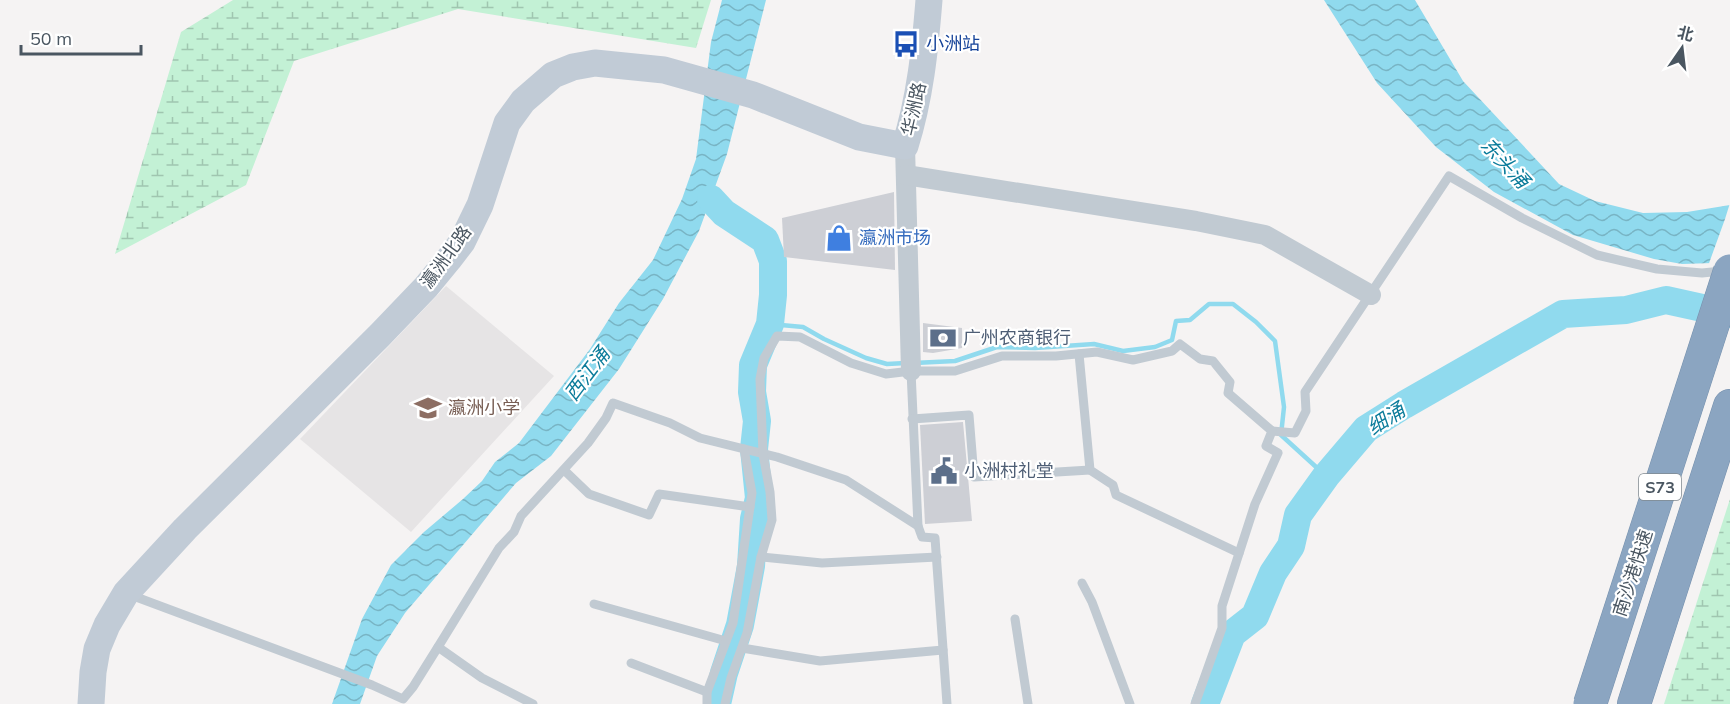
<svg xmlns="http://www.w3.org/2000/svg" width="1730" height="704" viewBox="0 0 1730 704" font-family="Mulish,'Noto Sans SC',sans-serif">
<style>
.education{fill:#e6e4e5}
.wetland{fill:url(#wetland-marsh)}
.water{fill:url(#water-waves)}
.pier{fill:#f5f3f3}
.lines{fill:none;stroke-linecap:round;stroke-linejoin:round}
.stream{stroke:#90daee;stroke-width:4.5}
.river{stroke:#90daee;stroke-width:28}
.building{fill:#cdcfd5}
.highway-casing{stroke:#7690ad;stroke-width:34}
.lane{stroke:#c1cad2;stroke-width:9}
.street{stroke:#c1cad2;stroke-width:20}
.secondary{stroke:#c1cbd6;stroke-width:27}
.highway{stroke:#8ba5c1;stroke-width:33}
.highway-bridge-casing{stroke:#7690ad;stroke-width:34;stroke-linecap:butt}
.highway-bridge{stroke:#8ba5c1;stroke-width:33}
.labels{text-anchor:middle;stroke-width:4.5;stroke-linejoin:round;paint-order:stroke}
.shield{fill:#fff;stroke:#808990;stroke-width:1.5}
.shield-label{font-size:16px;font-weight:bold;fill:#4a5661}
.transit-label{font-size:18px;fill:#164399;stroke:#fff;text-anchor:start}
.street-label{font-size:18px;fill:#4a5661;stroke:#fff}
.shop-label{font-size:18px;fill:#366cbe;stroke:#fff;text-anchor:start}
.service-label{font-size:18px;fill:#4e5e75;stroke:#fff;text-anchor:start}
.education-label{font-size:18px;fill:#785e54;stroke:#fff;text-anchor:start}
.water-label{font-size:20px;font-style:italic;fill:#0c7c9b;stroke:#fff}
</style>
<defs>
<pattern id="wetland-marsh" width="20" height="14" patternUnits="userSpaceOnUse" patternTransform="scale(1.5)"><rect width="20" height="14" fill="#c3f1d5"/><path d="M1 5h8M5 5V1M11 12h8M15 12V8" fill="none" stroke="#a0c6b0"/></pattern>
<pattern id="water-waves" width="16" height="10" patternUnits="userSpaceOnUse" patternTransform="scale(1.5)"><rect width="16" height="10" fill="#90daee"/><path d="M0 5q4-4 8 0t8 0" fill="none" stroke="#78b4c4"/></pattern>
</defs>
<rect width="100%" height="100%" fill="#f5f3f3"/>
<!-- education -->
<path class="education" d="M446,286L554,376L411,532L300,439Z"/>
<!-- wetland -->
<g class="wetland">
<path d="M233,0H711L696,48L458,9L294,61L246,185L115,254L181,32Z"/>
<path d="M1730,499V704H1664Z"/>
</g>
<!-- water -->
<g class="water">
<path d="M722,0H766L727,154L699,231L663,299L619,369L551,456L516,483L405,613L377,656L360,704H332L362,619L391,565L424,532L463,499L482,481L495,462L519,443L590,349L619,303L653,260L682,199L696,159L711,42Z"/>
<path d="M1324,0H1415L1463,81L1559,184L1595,201L1643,213L1687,212L1730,205L1713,263L1682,264L1654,259L1573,235L1494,192L1436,147L1377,83Z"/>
</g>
<!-- pier -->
<path class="pier" d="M1730,203V264L1708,266L1725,219Z"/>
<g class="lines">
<!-- stream -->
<g class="stream">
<path d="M770,324L803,327L824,339L866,358L887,364L906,363"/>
<path d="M914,363L955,361L997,347L1035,348L1094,344L1123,351L1155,347L1172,340L1176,321L1190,320L1209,304H1233L1256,322L1275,341L1284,407L1281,435L1326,476"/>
</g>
<!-- river -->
<g class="river">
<path d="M711,199L724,213L765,240L773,261V295L770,324L753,365L752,392L757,421L754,449L759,498L754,519L751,566L740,625L724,673L717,704"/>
<path d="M1205,704L1232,634L1255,616L1273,573L1291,546L1298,515L1326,476L1366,429L1404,405L1563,314L1626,310L1666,300L1730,314"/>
</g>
</g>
<!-- building -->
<g class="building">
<path d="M894,192L895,270L784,257L782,218Z"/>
<path d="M923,323L962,328V348L933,353L923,352Z"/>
<path d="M963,422L972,521L925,524L920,425Z"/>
</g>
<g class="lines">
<defs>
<path id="highway" d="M1634,704L1730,406"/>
</defs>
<!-- highway casing -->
<use href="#highway" class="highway-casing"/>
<!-- lane -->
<g class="lane">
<path d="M1079,354L1090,470L1113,485L1116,495L1239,553"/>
<path d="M911,371L918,526"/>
<path d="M912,419L969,415L974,477L1090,470"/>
<path d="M1272,431L1295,433L1306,411L1305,392L1449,176L1522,218L1597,255L1657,269L1702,273L1722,271"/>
<path d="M564,470L589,494L649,515L659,494L750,507"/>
<path d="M761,557L822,563L937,557"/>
<path d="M1082,583L1092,602L1130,704"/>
<path d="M128,594L372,685L403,699L413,687L438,647L499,548L514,532L521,516L588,443L606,418L613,403L670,423L700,438L777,457L846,480L918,526L922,537L935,538L947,704"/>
<path d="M594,604L726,641"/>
<path d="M1015,619L1028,704"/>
<path d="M438,647L482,678L533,704"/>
<path d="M742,648L820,661L943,650"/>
<path d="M631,663L707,692"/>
<path d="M707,704V692L733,623L752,493L744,449"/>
<path d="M725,704L731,678L747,633L761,557L772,520L770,492L763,454L760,379L764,358L777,336L800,337L851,363L886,374L911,371H955L1002,356H1056L1097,352L1133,360L1172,351L1180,344L1200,359L1213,361L1230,382L1228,393L1272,431L1266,446L1278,453L1255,504L1222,606V628L1195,704"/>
</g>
<!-- street -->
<g class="street">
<path d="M905,146L911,371"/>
<path d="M906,175L1196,221L1265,235L1371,295"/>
</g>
<!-- secondary -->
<path class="secondary" d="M91,704L93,672L97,649L107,625L126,593L185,529L380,335L426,287L449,259L462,242L480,205L507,123L523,101L553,75L573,67L595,63L664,70L753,95L859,137L905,146C920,98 925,50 929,0"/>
<!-- highway -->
<use href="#highway" class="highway"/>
<defs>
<path id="highway-bridge" d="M1590,704L1730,271"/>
</defs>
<!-- highway-bridge casing -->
<use href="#highway-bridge" class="highway-bridge-casing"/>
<!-- highway-bridge -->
<use href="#highway-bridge" class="highway-bridge"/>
</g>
<!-- icons -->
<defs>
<symbol id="bus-bare" viewBox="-9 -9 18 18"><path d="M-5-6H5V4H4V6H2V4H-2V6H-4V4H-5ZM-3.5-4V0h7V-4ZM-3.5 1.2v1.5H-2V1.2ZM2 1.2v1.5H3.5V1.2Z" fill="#1a4fb4" stroke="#fff" stroke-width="2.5" paint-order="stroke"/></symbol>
<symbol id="shop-bare" viewBox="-9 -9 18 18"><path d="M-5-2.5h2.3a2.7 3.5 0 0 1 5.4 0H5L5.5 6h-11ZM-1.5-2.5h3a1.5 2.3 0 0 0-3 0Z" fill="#3f7fe0" stroke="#fff" stroke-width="2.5" paint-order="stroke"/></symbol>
<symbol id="bank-bare" viewBox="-9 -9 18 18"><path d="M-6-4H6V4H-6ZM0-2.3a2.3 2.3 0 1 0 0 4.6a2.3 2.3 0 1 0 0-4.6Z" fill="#5c6f8a" stroke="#fff" stroke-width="2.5" paint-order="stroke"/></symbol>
<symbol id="school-bare" viewBox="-9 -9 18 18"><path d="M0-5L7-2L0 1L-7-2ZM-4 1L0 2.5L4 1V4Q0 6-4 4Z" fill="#8d6e63" stroke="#fff" stroke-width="2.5" paint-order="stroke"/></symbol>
<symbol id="civic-bare" viewBox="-9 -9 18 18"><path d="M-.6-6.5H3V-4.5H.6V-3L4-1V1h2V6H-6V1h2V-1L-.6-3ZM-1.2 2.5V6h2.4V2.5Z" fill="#5c6f8a" stroke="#fff" stroke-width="2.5" paint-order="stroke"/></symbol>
</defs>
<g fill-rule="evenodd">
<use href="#bus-bare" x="887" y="25" width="38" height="38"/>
<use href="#shop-bare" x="820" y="219" width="38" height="38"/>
<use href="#bank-bare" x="924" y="319" width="38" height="38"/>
<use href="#school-bare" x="409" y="389" width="38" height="38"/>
<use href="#civic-bare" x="925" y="452" width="38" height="38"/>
</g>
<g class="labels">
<!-- shield labels -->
<rect class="shield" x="1639" y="474" width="42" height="26" rx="4.5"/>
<g class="shield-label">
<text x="1660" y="493">S73</text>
</g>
<!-- transit labels -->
<g class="transit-label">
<text x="926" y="50">小洲站</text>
</g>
<!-- street labels -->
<g class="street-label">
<text transform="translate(914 109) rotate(-77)" y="6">华洲路</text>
<text transform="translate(446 257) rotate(-54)" y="6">瀛洲北路</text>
<text transform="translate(1633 573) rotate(-72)" y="6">南沙港快速</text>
</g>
<!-- shop labels -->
<g class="shop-label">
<text x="859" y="244">瀛洲市场</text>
</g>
<!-- service labels -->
<g class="service-label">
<text x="963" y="344">广州农商银行</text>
<text x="964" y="477">小洲村礼堂</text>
</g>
<!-- education labels -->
<g class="education-label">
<text x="448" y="414">瀛洲小学</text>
</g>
<!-- water labels -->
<g class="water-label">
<text transform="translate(1505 163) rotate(47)" y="7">东头涌</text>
<text transform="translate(587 374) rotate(-53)" y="7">西江涌</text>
<text transform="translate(1386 419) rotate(-33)" y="7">细涌</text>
</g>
</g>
<!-- north arrow -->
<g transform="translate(1682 48) rotate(14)" stroke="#ffffff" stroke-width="4.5" paint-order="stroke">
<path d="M0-4.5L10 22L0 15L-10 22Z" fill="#4a5661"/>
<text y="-9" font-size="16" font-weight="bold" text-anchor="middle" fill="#4a5661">北</text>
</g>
<!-- scale -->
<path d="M21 45v9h120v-9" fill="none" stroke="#4a5661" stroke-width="3"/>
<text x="30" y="45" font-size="18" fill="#4a5661" stroke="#ffffff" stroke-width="4.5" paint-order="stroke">50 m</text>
</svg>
